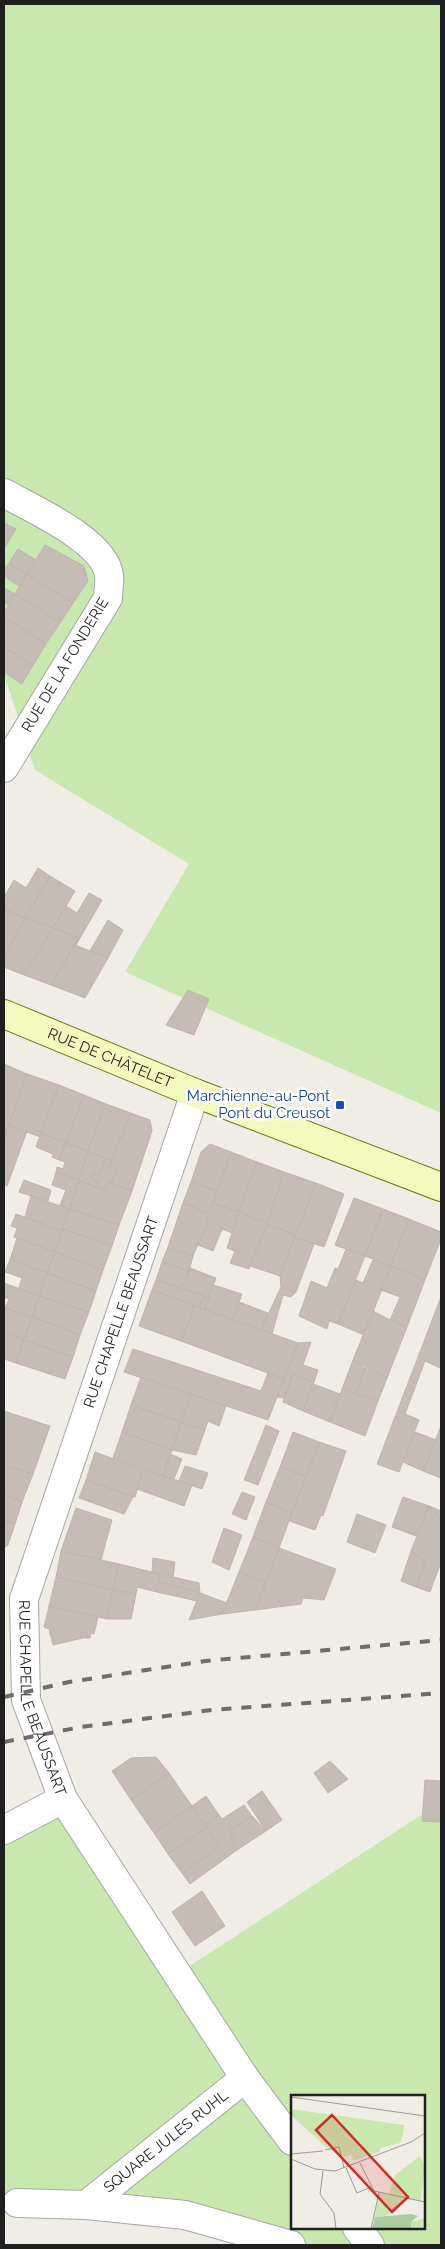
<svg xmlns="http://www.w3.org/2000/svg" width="445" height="2249" viewBox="0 0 445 2249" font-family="Raleway,sans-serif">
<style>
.grass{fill:#c8e8ae}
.building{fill:#c4bcb5;stroke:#c1b4a9}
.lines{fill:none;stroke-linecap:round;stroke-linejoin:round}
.minor-casing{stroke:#a6a6a6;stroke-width:30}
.secondary-casing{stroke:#657409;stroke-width:30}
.minor{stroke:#fff;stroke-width:28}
.secondary{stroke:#f3f8bc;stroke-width:28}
.rail{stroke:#6d6d6d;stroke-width:4;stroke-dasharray:10 10;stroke-linecap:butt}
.transit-dot{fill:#1a4fb4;stroke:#fff;stroke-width:2}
.labels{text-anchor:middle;stroke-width:5;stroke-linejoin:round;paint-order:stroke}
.street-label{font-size:15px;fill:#1f1f1f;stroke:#fff}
.transit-label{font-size:15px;fill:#164399;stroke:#fff;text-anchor:end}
.inset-road{fill:none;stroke:#9c9b96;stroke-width:1}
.view{fill:#d62828;fill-opacity:0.15;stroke:#d62828;stroke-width:2.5}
.inset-edge{fill:none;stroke:#1f1f1f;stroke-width:2.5}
</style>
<rect width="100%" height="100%" fill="#f0ede6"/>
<!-- grass -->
<g class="grass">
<path d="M4,4H441V1113L125,972L189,864L35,770L4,674Z"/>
<path d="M63,1799L182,1971L441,1802V2245H375L362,2228H424V2096H292V2228H359L371,2245H282L17,2203L4,2211V1834Z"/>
</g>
<!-- building -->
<g class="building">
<path d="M4,523L16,529L4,549Z"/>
<path d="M45,545L84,566L88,581L73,603L27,574Z"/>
<path d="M18,549L36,560L27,574L9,563Z"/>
<path d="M9,563L27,574L20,587L4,576V570Z"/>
<path d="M27,574L73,603L60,623L15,594Z"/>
<path d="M4,588L15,594L8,605L4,602Z"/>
<path d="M15,594L60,623L46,644L4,617V612Z"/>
<path d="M4,617L46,644L33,665L4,647Z"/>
<path d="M4,647L33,665L22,684L4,672Z"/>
<path d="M38,868L50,876L25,918L4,909V897L14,880L26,888Z"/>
<path d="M50,876L75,891L53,928L25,918Z"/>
<path d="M89,893L102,900L76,945H75L79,938L53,928L66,906L77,913Z"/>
<path d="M4,909L25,918L4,957Z"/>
<path d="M25,918L53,928L24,975L4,967V957Z"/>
<path d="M108,920L123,930L108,958L90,951Z"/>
<path d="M53,928L79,938L51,985L24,975Z"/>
<path d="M75,945L108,958L85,998L51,985Z"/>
<path d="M188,990L209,999L194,1035L166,1025Z"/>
<path d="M4,1064L27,1074L9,1125L4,1122Z"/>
<path d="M27,1074L59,1085L40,1137L9,1125Z"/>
<path d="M59,1085L84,1095L66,1143L41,1133Z"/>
<path d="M84,1095L106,1104L88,1151L66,1143Z"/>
<path d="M106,1104L131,1113L112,1161L88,1151Z"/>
<path d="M131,1113L150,1120L152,1131L132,1191L111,1184L118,1169L109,1166Z"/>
<path d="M4,1122L9,1125L4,1140Z"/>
<path d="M9,1125L27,1131L7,1186L4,1184V1140Z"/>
<path d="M41,1133L66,1143L59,1160L52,1157L53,1154L36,1147Z"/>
<path d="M66,1143L88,1151L79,1180L56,1172L57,1167L63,1169L65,1162L59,1160Z"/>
<path d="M210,1144L231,1152L217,1191L191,1182L201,1152Z"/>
<path d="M88,1151L106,1158L100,1174L94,1173L92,1179L98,1181L96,1187L79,1181Z"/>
<path d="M231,1152L257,1162L239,1212L213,1203Z"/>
<path d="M106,1158L112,1161L109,1166L118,1169L111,1184L108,1182L105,1190L96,1187L98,1181L92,1179L94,1173L100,1174Z"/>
<path d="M257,1162L284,1172L267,1224L239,1212Z"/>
<path d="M56,1172L79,1180L70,1209L60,1205L66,1190L52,1185Z"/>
<path d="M284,1172L316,1183L297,1235L267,1224Z"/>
<path d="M24,1180L51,1190L48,1201L19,1192Z"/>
<path d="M79,1181L105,1190L108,1182L132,1191L119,1225L70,1209Z"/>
<path d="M191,1182L217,1191L209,1213L183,1203Z"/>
<path d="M316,1183L344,1194L324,1247L295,1237Z"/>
<path d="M31,1196L69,1209L62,1231L25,1217Z"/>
<path d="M354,1198L383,1209L365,1256L335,1245Z"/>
<path d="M183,1203L209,1213L205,1233L203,1232L193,1256L168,1247Z"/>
<path d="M213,1203L239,1212L232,1233L222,1229L213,1251L198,1245L203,1232L205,1233Z"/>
<path d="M69,1209L119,1225L112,1246L63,1229Z"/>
<path d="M383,1209L409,1219L391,1266L365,1256Z"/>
<path d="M239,1212L267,1224L249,1269L230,1263L235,1251L227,1248Z"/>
<path d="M16,1214L62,1231L55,1252L14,1237L17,1228L11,1226Z"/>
<path d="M409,1219L441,1232V1239L425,1280L391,1266Z"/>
<path d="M267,1224L295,1235L280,1276L250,1266Z"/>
<path d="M63,1229L112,1246L103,1270L55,1252Z"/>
<path d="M295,1237L314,1244L296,1292L281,1287L280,1276Z"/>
<path d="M17,1238L55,1252L47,1273L10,1260Z"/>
<path d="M168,1247L193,1256L189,1271L162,1262Z"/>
<path d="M346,1249L365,1256L338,1324L329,1321L327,1329L299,1316L311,1281L327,1288L335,1268L338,1269Z"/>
<path d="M55,1252L103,1270L96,1291L47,1273Z"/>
<path d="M10,1260L47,1273L39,1296L19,1288L22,1278L5,1272Z"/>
<path d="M373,1260L391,1266L364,1335L338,1324L356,1280L363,1283Z"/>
<path d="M162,1262L189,1271L182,1288L156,1280Z"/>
<path d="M391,1266L425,1280L407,1327L390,1320L400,1297L381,1290Z"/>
<path d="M190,1268L216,1278L209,1298L182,1288Z"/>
<path d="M47,1273L96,1291L89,1312L39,1296Z"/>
<path d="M156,1280L204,1296L199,1308L152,1290Z"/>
<path d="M4,1283L39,1296L32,1317L5,1308L9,1299L4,1297Z"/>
<path d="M213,1285L242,1294L233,1320L204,1309Z"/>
<path d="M281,1287L296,1292L291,1297L283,1295L272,1334L261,1330Z"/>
<path d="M152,1290L195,1306L181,1341L139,1326Z"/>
<path d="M39,1296L89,1312L80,1335L32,1317Z"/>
<path d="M204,1296L209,1298L204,1309L199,1308Z"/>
<path d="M441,1297V1365L440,1368L425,1361L405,1414L419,1420L399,1472L377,1464Z"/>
<path d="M239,1302L268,1313L261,1330L233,1320Z"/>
<path d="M195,1306L298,1343L284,1379L181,1341Z"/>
<path d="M4,1308L32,1317L24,1339L4,1332Z"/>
<path d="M373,1311L390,1320L407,1327L387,1378L353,1360Z"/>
<path d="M32,1317L80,1335L73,1357L24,1340Z"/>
<path d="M4,1332L24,1339L16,1363L4,1359Z"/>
<path d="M24,1340L73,1357L65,1379L16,1363Z"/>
<path d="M311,1342L303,1365L318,1370L314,1382L293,1374L284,1398L277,1397L298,1343Z"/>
<path d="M133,1349L261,1391L268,1373L284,1379L268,1420L124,1372Z"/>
<path d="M353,1360L365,1368L356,1394L342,1389Z"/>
<path d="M365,1368L387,1378L378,1401L356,1394Z"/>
<path d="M293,1374L314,1382L303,1411L283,1402Z"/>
<path d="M141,1377L191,1394L181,1422L131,1405Z"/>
<path d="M313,1384L340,1394L330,1422L303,1411Z"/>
<path d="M342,1389L378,1401L365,1436L330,1422Z"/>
<path d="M191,1394L226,1406L219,1426L208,1421L205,1430L181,1422Z"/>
<path d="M131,1405L181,1422L172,1450L122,1432Z"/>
<path d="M4,1411L50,1426L33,1474L4,1465Z"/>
<path d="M181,1422L205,1430L196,1455L172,1450Z"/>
<path d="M266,1425L279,1431L258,1485L244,1480Z"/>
<path d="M441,1426V1478L423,1471Z"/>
<path d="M122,1432L172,1450L163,1476L113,1458Z"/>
<path d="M293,1432L319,1442L306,1477L280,1467Z"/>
<path d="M415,1432L436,1440L423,1471L403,1462Z"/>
<path d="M319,1442L346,1451L323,1516L321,1515L315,1530L289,1521Z"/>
<path d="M95,1452L143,1470L135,1497L86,1480Z"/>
<path d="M170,1454L182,1459L174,1479L163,1476Z"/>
<path d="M4,1465L33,1474L22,1502L4,1495Z"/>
<path d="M185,1466L208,1473L202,1489L179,1481Z"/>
<path d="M280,1467L306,1477L292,1513L266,1502Z"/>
<path d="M143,1470L192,1485L184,1506L137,1489Z"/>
<path d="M86,1480L133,1497L124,1514L79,1498Z"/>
<path d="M242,1492L255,1497L246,1520L232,1514Z"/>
<path d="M4,1495L22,1502L15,1524L4,1520Z"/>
<path d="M403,1497L429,1506L416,1536L392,1527Z"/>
<path d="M266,1502L292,1513L279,1548L253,1537Z"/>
<path d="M429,1506L440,1519L441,1516V1562L430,1592L416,1587L425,1562L411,1551Z"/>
<path d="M429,1506L441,1511L440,1519Z"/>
<path d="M76,1508L112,1520L101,1560L61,1551Z"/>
<path d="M357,1514L386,1525L375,1553L347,1542Z"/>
<path d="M4,1520L15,1524L8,1545L4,1548Z"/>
<path d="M224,1528L242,1535L229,1570L212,1562Z"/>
<path d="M253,1537L279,1548L266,1583L239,1572Z"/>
<path d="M279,1548L336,1569L324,1600L303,1598L301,1604L255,1610Z"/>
<path d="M61,1551L119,1564L113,1590L56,1577Z"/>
<path d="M411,1551L425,1562L416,1587L401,1581Z"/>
<path d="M153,1558L175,1562L173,1577L199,1583L200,1593L158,1582L160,1574L152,1572Z"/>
<path d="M119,1564L160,1574L157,1592L137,1587L136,1594L113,1590Z"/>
<path d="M239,1572L266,1583L255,1610L222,1614Z"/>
<path d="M56,1577L113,1590L107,1619L49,1606Z"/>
<path d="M158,1582L187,1589L200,1593L197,1601L157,1592Z"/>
<path d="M113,1590L136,1594L131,1619H107Z"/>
<path d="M200,1593L227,1603L222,1614L189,1620Z"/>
<path d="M49,1606L98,1617L94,1634L91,1633L90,1638H83L53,1645L49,1629L44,1627Z"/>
<path d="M156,1757L169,1773L131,1800L112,1771L131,1758Z"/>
<path d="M330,1761L348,1779L328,1793L314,1773Z"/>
<path d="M169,1773L192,1806L154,1833L131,1800Z"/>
<path d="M425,1780L441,1781V1822L422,1821Z"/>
<path d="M262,1791L282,1820L266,1831L247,1802Z"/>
<path d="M206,1796L219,1815L205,1825L192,1806Z"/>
<path d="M244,1805L252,1816L233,1829L231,1827L228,1829L234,1837L230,1839L237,1850L190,1884L182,1873L219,1847L205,1825L219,1815L222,1819Z"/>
<path d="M192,1806L206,1828L168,1854L154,1833Z"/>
<path d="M252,1816L266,1831L237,1850L230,1839L234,1837L228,1829L231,1827L233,1829Z"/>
<path d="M206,1828L219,1847L182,1873L168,1854Z"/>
<path d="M202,1891L225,1926L195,1946L172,1912Z"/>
</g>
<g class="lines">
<defs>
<g id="minor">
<path d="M4,493C32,509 104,540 109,575C110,582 108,591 108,598L4,768"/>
<path id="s1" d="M195,1093L24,1599L26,1700L63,1799L245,2078L292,2141"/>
<path d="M4,1830L63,1799"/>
<path d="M17,2203L86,2205L185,2215L291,2245"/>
<path id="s2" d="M86,2205L245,2078"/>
<path d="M357,2228L370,2245"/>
</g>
<g id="secondary">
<path id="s3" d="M4,1014L195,1093L441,1187"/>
</g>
</defs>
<!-- minor casing -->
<use href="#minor" class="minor-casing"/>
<!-- secondary casing -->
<use href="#secondary" class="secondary-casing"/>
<!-- minor -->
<use href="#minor" class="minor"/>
<!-- secondary -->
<use href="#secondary" class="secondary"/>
<!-- rail -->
<g class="rail">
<path d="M4,1697L69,1682L205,1661L441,1640"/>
<path d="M4,1742L81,1727L212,1710L441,1693"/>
</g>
</g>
<!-- markers -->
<rect class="transit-dot" x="335" y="1100" width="10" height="10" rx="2.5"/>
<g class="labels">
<!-- street labels -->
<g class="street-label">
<text transform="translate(65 665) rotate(-59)" y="5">RUE DE LA FONDERIE</text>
<text dy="5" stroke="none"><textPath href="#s3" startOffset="115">RUE DE CHÂTELET</textPath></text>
<text transform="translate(121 1312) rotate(-71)" y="5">RUE CHAPELLE BEAUSSART</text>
<text dy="5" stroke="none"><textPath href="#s1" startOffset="636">RUE CHAPELLE BEAUSSART</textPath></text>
<text dy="5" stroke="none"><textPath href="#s2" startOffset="102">SQUARE JULES RUHL</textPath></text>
</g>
<!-- transit labels -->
<g class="transit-label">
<text x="330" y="1101">Marchienne-au-Pont<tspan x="330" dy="17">Pont du Creusot</tspan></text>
</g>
</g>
<!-- overview -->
<g transform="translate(291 2095)">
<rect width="134" height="134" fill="#f0ede6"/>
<path d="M0,14L113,30L112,40L109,48L89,53L88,57L62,66L61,60L52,62L35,52L0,20ZM129,61L134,71L130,106L115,104L100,114L99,120L84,122L88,98L98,100L103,81ZM134,123V134H120V127Z" fill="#c8e8ae"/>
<path d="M121,119L127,121L120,127V134H81L84,122Z" fill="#a9cd9c"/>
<path class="inset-road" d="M0,2L134,21M34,55L48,52L53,73M0,59L32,56M0,64L24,74L44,76L120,47L134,38M69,68L83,96L134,107M55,73L66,98L80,92M32,76L29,99L43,118L45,134M100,115L116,104M80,134L88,98"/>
<path class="view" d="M41,20L117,102L101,117L25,35Z"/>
<rect width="134" height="134" class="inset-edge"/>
</g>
<!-- border -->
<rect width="445" height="2249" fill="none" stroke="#1f1f1f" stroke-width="10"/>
</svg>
